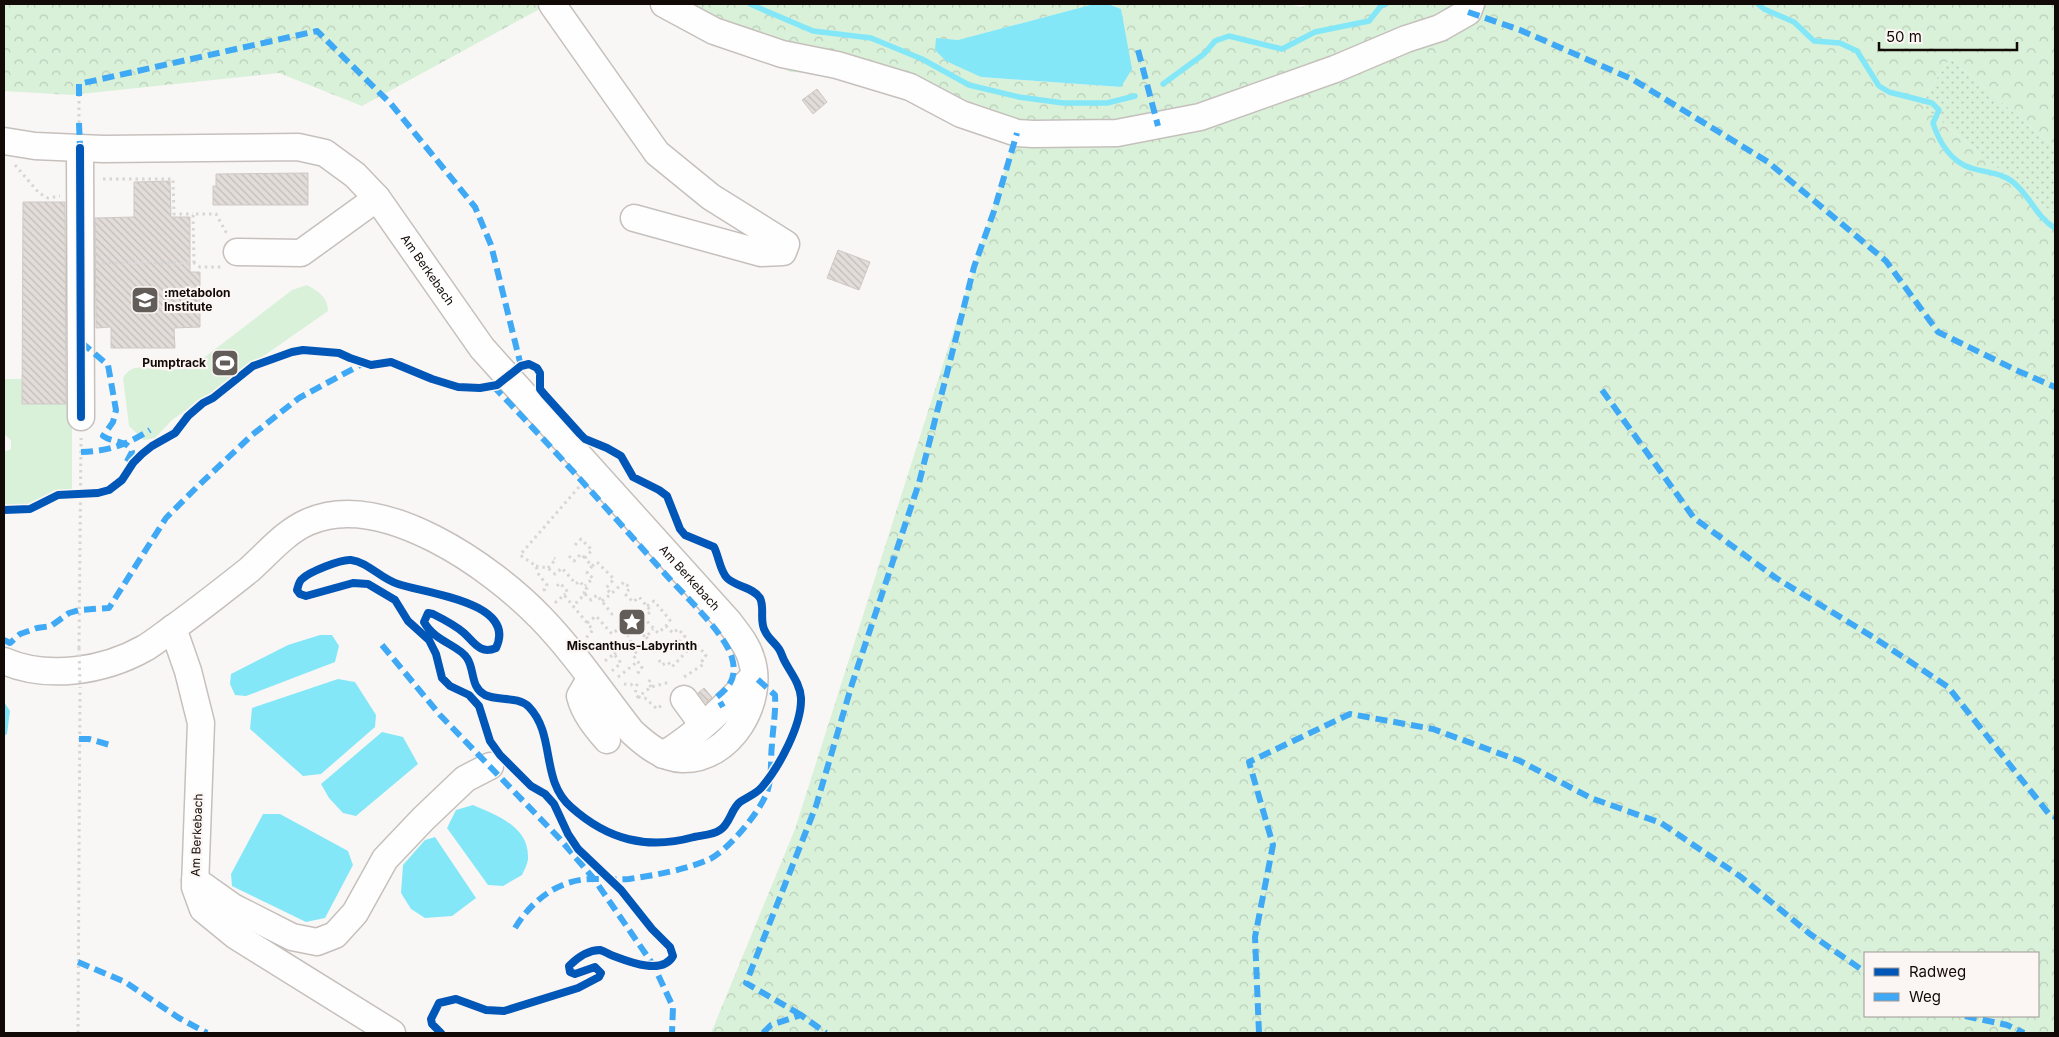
<svg xmlns="http://www.w3.org/2000/svg" width="2059" height="1037" viewBox="0 0 2059 1037" font-family="Inter,sans-serif">
<style>
.grass{fill:url(#grass-dots)}
.forest{fill:url(#forest-crowns);fill-rule:evenodd}
.park{fill:#d9f1d9}
.water{fill:#84e7f8}
.lines{fill:none;stroke-linecap:round;stroke-linejoin:round}
.stream{stroke:#84e7f8;stroke-width:5.5}
.building{fill:url(#building-back-hatch);stroke:#cfc9c6}
.minor-casing{stroke:#c6c0bd;stroke-width:29}
.path{stroke:#d7d6d5;stroke-width:3;stroke-dasharray:2.5 4;stroke-linecap:butt}
.minor{stroke:#fefefe;stroke-width:26}
.path-bridge{stroke:#d7d6d5;stroke-width:3;stroke-dasharray:2.5 4;stroke-linecap:butt}
.quiet{stroke:#3fa9f5;stroke-width:6;stroke-dasharray:12 6;stroke-linecap:butt}
.cycleway-casing{stroke:#fbf6f3;stroke-width:11}
.cycleway{stroke:#0057b8;stroke-width:8}
.labels{text-anchor:middle;stroke-width:4.5;stroke-linejoin:round;paint-order:stroke}
.street-label{font-size:12px;fill:#120a07;stroke:#fbf6f3}
.poi-label{font-size:12px;font-weight:bold;fill:#120a07;stroke:#fbf6f3;text-anchor:start}
</style>
<defs>
<pattern id="grass-dots" width="8" height="8" patternUnits="userSpaceOnUse" patternTransform="scale(1.25)"><rect width="8" height="8" fill="#d9f1d9"/><path d="M2 2h.1M6 6h.1" fill="none" stroke="#b9cdb9" stroke-width="1.8" stroke-linecap="round"/></pattern>
<pattern id="forest-crowns" width="20" height="18" patternUnits="userSpaceOnUse" patternTransform="scale(1.25)"><rect width="20" height="18" fill="#d9f1d9"/><path d="M2 6a3 3 0 1 1 6 0M12 15a3 3 0 1 1 6 0" fill="none" stroke="#b9cdb9"/></pattern>
<pattern id="building-back-hatch" width="6" height="6" patternUnits="userSpaceOnUse" patternTransform="scale(1.25)"><rect width="6" height="6" fill="#e3ddda"/><path d="M-1 5l2 2M0 0l6 6M5-1l2 2" fill="none" stroke="#c2bcba"/></pattern>
</defs>
<rect width="100%" height="100%" fill="#f9f7f5"/>
<!-- grass -->
<path class="grass" d="M1950,58L2055,148V215L1920,104Z"/>
<!-- forest -->
<g class="forest">
<path d="M4,4H549L362,106L279,73L71,95L4,91Z"/>
<path d="M648,4H1094L958,40L937,39L981,77L1121,87V9L1108,4H1288L1302,7L1308,4H2055V148L1950,58L1920,104L2055,215V1033H711L795,829L1015,138L859,75L790,72ZM1865,953H2038V1016H1865Z"/>
</g>
<!-- park -->
<g class="park">
<path d="M307,285C319,292 328,297 328,311L172,420L155,438L144,440L129,426L123,378C132,361 150,370 166,370C178,370 190,365 201,360L292,290Z"/>
<path d="M4,379H22V404H72V489L56,491L38,502L27,505H4V452L11,449V440L4,434Z"/>
</g>
<!-- water -->
<g class="water">
<path d="M1094,4H1108L1121,9L1132,69L1121,87L981,77L946,61L935,50L936,38L958,40Z"/>
<path d="M320,635H332L339,646L335,662L246,696L235,695L230,684L231,674L288,645Z"/>
<path d="M338,679L355,682L376,715L375,727L321,774L303,776L250,729L252,708Z"/>
<path d="M4,702L10,711L7,734L4,736Z"/>
<path d="M382,732L403,737L418,764L356,816L343,813L329,798L321,784Z"/>
<path d="M473,805C496,815 528,826 528,856C529,862 524,870 522,875L503,886L488,885L447,828L456,810Z"/>
<path d="M263,814H280L348,851L353,865L325,918L306,922L232,886L231,874Z"/>
<path d="M435,837L476,898L452,916L425,918L411,909L401,893L403,865L425,840Z"/>
</g>
<g class="lines">
<!-- stream -->
<g class="stream">
<path d="M750,4L813,31L871,38L922,59L969,85L1019,97L1063,103H1107L1135,96"/>
<path d="M1758,4L1764,9L1794,22L1814,41L1840,43L1857,51L1879,86L1889,92L1932,103L1939,110L1933,123C1939,142 1951,162 1971,168C1986,173 2002,172 2014,183C2030,196 2037,218 2055,228"/>
<path d="M1163,84L1204,54L1215,41L1229,36L1282,49L1315,32L1369,21L1381,6L1386,4"/>
</g>
</g>
<!-- building -->
<g class="building">
<path d="M817,89L827,102L813,114L802,100Z"/>
<path d="M308,173V205H213V186H216V174Z"/>
<path d="M170,181L171,217H190V272H200V327L174,328L175,348H111V327L96,328L95,218L134,217V182Z"/>
<path d="M23,202H65L66,404H22Z"/>
<path d="M838,250L870,262L859,290L827,278Z"/>
<path d="M704,688L712,697L706,703L698,693Z"/>
</g>
<g class="lines">
<defs>
<g id="minor">
<path d="M552,4L657,153L711,197L786,244L783,252L761,253L634,218"/>
<path d="M664,4L714,31L782,54L837,65L910,87L961,114L1017,133L1033,134L1117,133L1200,117L1335,69L1406,39L1440,28L1468,12L1471,4"/>
<path id="s1" d="M4,141L35,146L103,149L298,147L325,153L355,175L377,198L482,348L729,622C737,633 747,644 751,658C766,701 730,761 682,759C662,758 646,745 632,732C602,694 575,653 541,618C492,567 382,489 308,522C285,532 268,553 249,570C225,589 201,608 176,626C166,633 155,642 145,648C104,671 48,680 4,661"/>
<path d="M80,148L81,417"/>
<path d="M237,252L301,253L377,198"/>
<path d="M173,628L188,671L201,723L195,887L203,909L236,936L392,1033"/>
<path d="M590,679L580,696C584,713 596,727 607,740"/>
<path d="M684,699L703,725"/>
<path d="M663,755C698,734 726,705 754,676"/>
<path d="M195,880L233,907L292,937L317,942L335,935L355,913L385,859L423,819L465,779L490,766"/>
</g>
</defs>
<!-- minor casing -->
<use href="#minor" class="minor-casing"/>
<!-- path -->
<g class="path">
<path d="M79,123V96"/>
<path d="M15,165L39,193L48,198L60,196"/>
<path d="M103,179H173L174,214H193"/>
<path d="M102,263H194L200,267H222"/>
<path d="M194,263L193,214H216L227,234"/>
<path d="M575,545L581,539L592,550L585,558L592,566L587,573L593,578L585,586"/>
<path d="M569,556L574,561L581,554L585,558"/>
<path d="M536,566L548,568L555,574L562,568L576,584L579,581L587,589L584,592L585,594L573,606"/>
<path d="M592,566L597,562L614,579L606,588L611,594L624,582L630,588L625,594L633,602L639,597L651,611L644,618L658,633L666,626L673,633L678,629L685,636L680,641L688,650L695,643L706,655L702,660L704,664L684,677"/>
<path d="M548,568L556,559L554,558"/>
<path d="M557,586L560,583L568,592L564,595"/>
<path d="M545,591L544,589L547,585L539,575L536,566L520,555L579,487"/>
<path d="M585,594L591,600L597,595L612,614L614,613"/>
<path d="M555,601L556,602L564,595L593,630L586,638"/>
<path d="M602,601L611,594"/>
<path d="M647,606L654,601L670,620L666,626"/>
<path d="M587,623L596,616L612,634L622,626C629,635 630,642 637,651L633,655L642,667L638,672L641,675"/>
<path d="M624,629L634,621L637,624"/>
<path d="M643,635L646,637L653,629"/>
<path d="M646,637L659,650L663,646L669,651L680,641"/>
<path d="M79,648L81,438"/>
<path d="M614,654L631,641"/>
<path d="M659,660L662,665L668,662L672,667L688,650"/>
<path d="M605,661L614,654L621,663L612,671"/>
<path d="M618,677L637,662"/>
<path d="M624,684L631,685L633,683L637,685L635,694L638,697L651,687L670,682"/>
<path d="M651,687L648,682L652,679"/>
<path d="M638,697L645,698L657,709L663,704"/>
<path d="M78,1033L80,691"/>
</g>
<!-- minor -->
<use href="#minor" class="minor"/>
<!-- path-bridge -->
<path class="path-bridge" d="M79,648L80,688"/>
<!-- quiet -->
<g class="quiet">
<path d="M1468,12L1520,30L1632,79L1768,162L1886,261L1938,332L2018,371L2055,387"/>
<path d="M1138,50L1158,126"/>
<path d="M79,96V84L317,31L391,104L475,207L491,245L521,366"/>
<path d="M79,123L80,148"/>
<path d="M81,342L108,365L116,410L113,422L103,436C112,443 129,440 132,452L125,465"/>
<path d="M493,386C552,447 609,511 666,575C684,595 725,633 732,658C737,676 731,686 717,697L723,707"/>
<path d="M1602,390L1694,518L1776,578L1873,637L1948,687L2049,814L2055,817"/>
<path d="M81,452C109,451 126,445 150,430"/>
<path d="M4,640L10,643L20,634L37,628L51,626L69,613L79,610L109,608L166,518L198,486L252,435L299,398L364,363"/>
<path d="M382,645L440,715L559,838L594,879L654,966L673,1007L672,1033"/>
<path d="M79,739H89L110,745L111,749"/>
<path d="M515,928C532,900 560,878 595,879C607,879 617,880 629,879C655,875 686,870 710,859C729,849 756,816 765,797C773,781 770,761 772,744C773,727 776,712 775,695L754,676"/>
<path d="M78,962L125,982L179,1018L207,1033"/>
<path d="M801,1015L746,983L816,806L852,684L919,483L974,267L994,211L1017,133"/>
<path d="M1965,1016L2007,1025L2024,1033"/>
<path d="M763,1033L771,1025L801,1015L826,1033"/>
<path d="M1259,1033L1255,937L1273,845L1249,762L1350,714L1433,729L1520,761L1591,798L1661,823L1741,877L1810,934L1865,972"/>
</g>
<defs>
<g id="cycleway">
<path d="M80,148L81,417"/>
<path d="M4,510L30,509L58,495L98,493L109,490L122,480L133,463L142,454L152,446L175,433L188,416L203,403L213,398L253,366L292,352L303,350L339,353L350,358L371,365L391,362L432,379L458,387L480,388L497,385L521,366L529,364L537,368L540,373V389L544,394L580,434L585,439L607,448L621,456L633,477L659,490L667,496L680,529L685,535L714,547C719,557 720,571 727,578C736,587 753,587 760,598C765,608 759,621 765,631C768,638 775,643 779,649C781,652 782,656 784,660C790,672 800,683 801,698C802,725 779,767 762,787C756,794 747,797 740,802C731,809 730,824 720,830C713,835 703,835 694,837C647,850 608,840 571,807C540,780 556,735 529,707C518,696 498,701 485,695C470,687 475,670 467,658C459,645 435,642 424,622L428,613L433,614C443,619 455,625 464,633C474,642 480,655 496,648C518,602 424,593 398,584C381,579 368,562 351,560C341,559 309,572 302,579C299,581 298,587 297,590L300,594L306,596L353,583L368,584L395,600L408,621L429,640L436,654L442,678L450,686L469,695L479,706L490,741L500,755L531,786L545,794L554,804L568,834L578,849L621,890L652,929L670,947L673,956C662,976 627,961 611,955C607,953 604,951 600,950C588,950 577,958 569,966L570,972L575,974L595,967L601,973L599,977L578,988L504,1011L486,1010L456,999L439,1003L431,1019L432,1024L441,1033"/>
</g>
</defs>
<!-- cycleway casing -->
<use href="#cycleway" class="cycleway-casing"/>
<!-- cycleway -->
<use href="#cycleway" class="cycleway"/>
</g>
<!-- icons -->
<defs>
<symbol id="university-square" viewBox="-11 -11 22 22"><rect x="-9" y="-9" width="18" height="18" rx="4" fill="#635d5a" stroke="#fbf6f3"/><path d="M0-5L7-2L0 1L-7-2ZM-4 1L0 2.5L4 1V4Q0 6-4 4Z" fill="#fff"/></symbol>
<symbol id="stadium-square" viewBox="-11 -11 22 22"><rect x="-9" y="-9" width="18" height="18" rx="4" fill="#635d5a" stroke="#fbf6f3"/><path d="M0-5a6.5 5 0 1 0 0 10a6.5 5 0 1 0 0-10ZM-3.5-1.8h7v3.6h-7Z" fill="#fff"/></symbol>
<symbol id="sight-square" viewBox="-11 -11 22 22"><rect x="-9" y="-9" width="18" height="18" rx="4" fill="#635d5a" stroke="#fbf6f3"/><path d="M0-6L1.8-2.2L6-1.7L2.9 1.2L3.7 5.4L0 3.3L-3.7 5.4L-2.9 1.2L-6-1.7L-1.8-2.2Z" fill="#fff"/></symbol>
</defs>
<g fill-rule="evenodd">
<use href="#university-square" x="129" y="284" width="32" height="32"/>
<use href="#stadium-square" x="209" y="347" width="32" height="32"/>
<use href="#sight-square" x="616" y="606" width="32" height="32"/>
</g>
<g class="labels">
<!-- street labels -->
<g class="street-label">
<text dy="4" stroke="none"><textPath href="#s1" startOffset="479">Am Berkebach</textPath></text>
<text dy="4" stroke="none"><textPath href="#s1" startOffset="884">Am Berkebach</textPath></text>
<text transform="translate(197 835) rotate(-88)" y="4">Am Berkebach</text>
</g>
<!-- poi labels -->
<g class="poi-label">
<text x="164" y="297">:metabolon<tspan x="164" dy="14">Institute</tspan></text>
<text x="206" y="367" text-anchor="end">Pumptrack</text>
<text x="632" y="650" text-anchor="middle">Miscanthus-Labyrinth</text>
</g>
</g>
<!-- border -->
<rect width="2059" height="1037" fill="none" stroke="#120a07" stroke-width="10"/>
<!-- legend -->
<rect x="1864" y="952" width="175" height="65" fill="#fbf6f3" stroke="#9e9895"/>
<rect x="1874" y="968" width="25" height="8" fill="#0057b8" stroke="#9e9895"/>
<text x="1909" y="977" font-size="15" fill="#120a07">Radweg</text>
<rect x="1874" y="993" width="25" height="8" fill="#3fa9f5" stroke="#9e9895"/>
<text x="1909" y="1002" font-size="15" fill="#120a07">Weg</text>
<!-- scale -->
<path d="M1879 42v8h138v-8" fill="none" stroke="#120a07" stroke-width="2.5"/>
<text x="1886" y="42" font-size="15" fill="#120a07" stroke="#fbf6f3" stroke-width="4" paint-order="stroke">50 m</text>
</svg>
